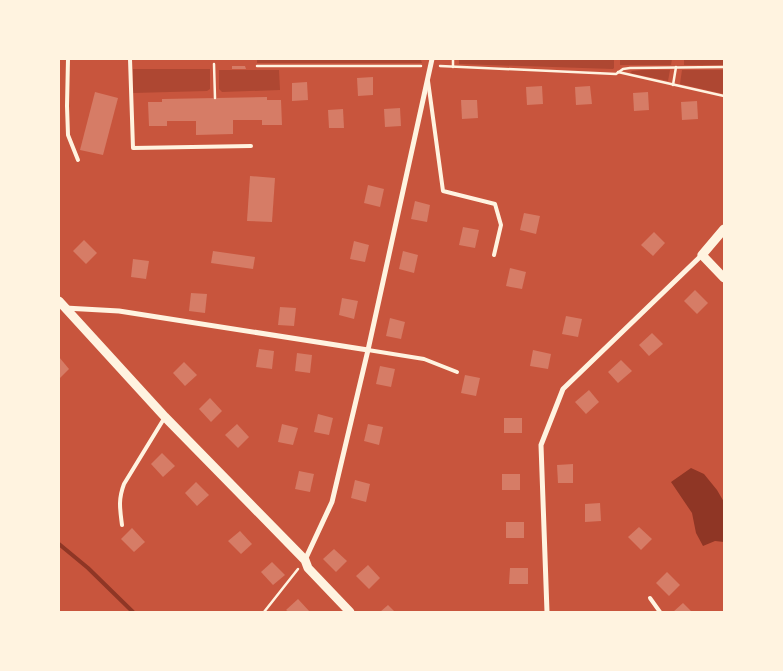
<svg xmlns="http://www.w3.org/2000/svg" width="783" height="671" viewBox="0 0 783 671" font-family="'Alegreya Sans',sans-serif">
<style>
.green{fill:#ae4732}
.water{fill:#8f3625}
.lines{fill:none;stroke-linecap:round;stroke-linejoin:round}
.stream{stroke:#8f3625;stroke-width:4}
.building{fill:#d67c66}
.path{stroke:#fff3e0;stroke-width:2.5}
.service{stroke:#fff3e0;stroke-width:4}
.minor{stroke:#fff3e0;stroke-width:5}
.tertiary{stroke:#fff3e0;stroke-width:9}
</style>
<rect width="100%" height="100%" fill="#c8553d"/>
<!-- green -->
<g class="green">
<path d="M257,59H418L421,60L422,63H257Z"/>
<path d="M459,59H614V68L613,69L459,64Z"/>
<path d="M620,59H672L671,65H620Z"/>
<rect x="684" y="59" width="40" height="6"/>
<path d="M133,69H210V89L207,91L133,93Z"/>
<path d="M219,70H279L280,90L222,92L219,89Z"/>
<path d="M642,70H670L668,81L630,73L632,71Z"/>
<path d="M682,70H724V94L680,84Z"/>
</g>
<!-- water -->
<path class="water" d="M691,468L704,474L717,490L724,502V542L715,541L703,546L696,533L692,513L671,482Z"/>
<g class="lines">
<!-- stream -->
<path class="stream" d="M59,544L88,568L133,612"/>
</g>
<!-- building -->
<g class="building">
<path d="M232,66H245L246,69H232Z"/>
<path d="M373,77V95L358,96L357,78Z"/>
<path d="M307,82L308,100L292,101V83Z"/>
<path d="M542,86L543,104L527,105L526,87Z"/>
<path d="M590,86L592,104L576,105L575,87Z"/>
<path d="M95,92L118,98L103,155L80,150Z"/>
<path d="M648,92L649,110L634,111L633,93Z"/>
<path d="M267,97V100H281L282,125H262V120H233V134L196,135V121H167V126H149L148,102H162V99Z"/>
<path d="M461,100H477L478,118L462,119Z"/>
<path d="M697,101L698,119L682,120L681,102Z"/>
<path d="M400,108L401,126L385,127L384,109Z"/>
<path d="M343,109L344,128H329L328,110Z"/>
<path d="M250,176L275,178L272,222L247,221Z"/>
<path d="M368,185L384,189L380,207L364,203Z"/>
<path d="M415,201L430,205L427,222L411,219Z"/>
<path d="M524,213L540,216L536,234L520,230Z"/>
<path d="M463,227L479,230L475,248L459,245Z"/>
<path d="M654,232L665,243L653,256L641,245Z"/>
<path d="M84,240L97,253L86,264L73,251Z"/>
<path d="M354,241L369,245L365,262L350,259Z"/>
<path d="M213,251L255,257L253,269L211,263Z"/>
<path d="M403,251L418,255L414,273L399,269Z"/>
<path d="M133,259L149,261L146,279L131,277Z"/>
<path d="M510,268L526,272L522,289L506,286Z"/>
<path d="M695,290L708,303L697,314L684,301Z"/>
<path d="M191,293L207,294L205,313L189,311Z"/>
<path d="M342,298L358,301L354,319L339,315Z"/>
<path d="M280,307L296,308L294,326L278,325Z"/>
<path d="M566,316L582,319L578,337L562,334Z"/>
<path d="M390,318L405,322L401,339L386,336Z"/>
<path d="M652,333L663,344L649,356L639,345Z"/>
<path d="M259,349L274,351L272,369L256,367Z"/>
<path d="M533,350L551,354L548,369L530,366Z"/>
<path d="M297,353L312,355L310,373L295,371Z"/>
<path d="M59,357L69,369L59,379Z"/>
<path d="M621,360L632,371L618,383L608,372Z"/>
<path d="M184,362L197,375L185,386L173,373Z"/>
<path d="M380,366L395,369L391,387L376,384Z"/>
<path d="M465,375L480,378L476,396L461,393Z"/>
<path d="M589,390L599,402L586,414L575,402Z"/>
<path d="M210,398L222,411L211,422L199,409Z"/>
<path d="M318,414L333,418L329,435L314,432Z"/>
<rect x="504" y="418" width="18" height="15"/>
<path d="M237,424L249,437L238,448L225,435Z"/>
<path d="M282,424L298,428L293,445L278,442Z"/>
<path d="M368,424L383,427L379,445L364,441Z"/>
<path d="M162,453L175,466L163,477L151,464Z"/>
<path d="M573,464V483H558L557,465Z"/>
<path d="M299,471L314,474L310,492L295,489Z"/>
<rect x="502" y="474" width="18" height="16"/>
<path d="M355,480L370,484L366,502L351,498Z"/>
<path d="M196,482L209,495L197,506L185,493Z"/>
<path d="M600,503L601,521L585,522V504Z"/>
<rect x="506" y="522" width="18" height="16"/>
<path d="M639,527L652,539L641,550L628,537Z"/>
<path d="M132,528L145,542L134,552L121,539Z"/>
<path d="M240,531L252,544L241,554L228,541Z"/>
<path d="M334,549L347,561L336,572L323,559Z"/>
<path d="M272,562L285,575L273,585L261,572Z"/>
<path d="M368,565L380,578L369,589L356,576Z"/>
<path d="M510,568H528V584H509Z"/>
<path d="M667,572L680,585L669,596L656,583Z"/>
<path d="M298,599L310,612H289L286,610Z"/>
<path d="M683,603L692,612H673Z"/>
<path d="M388,605L395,612H380Z"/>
</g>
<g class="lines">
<!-- path -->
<g class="path">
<path d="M214,64L215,98"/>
<path d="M257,66H421"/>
<path d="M440,66L616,74L623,69L630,68L724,67"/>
<path d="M453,67V59"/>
<path d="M618,72L724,96"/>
<path d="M673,85L676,67"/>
<path d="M264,612L298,569"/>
</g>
<!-- service -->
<g class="service">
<path d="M68,59L67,106L68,135L78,160"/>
<path d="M130,59L133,148L251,146"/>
<path d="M428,81L443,191L495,204L501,225L494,255"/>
<path d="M368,350L424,359L457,372"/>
<path d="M122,525C120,509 118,500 124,484L165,417"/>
<path d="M650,598L660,612"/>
</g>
<!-- minor -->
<g class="minor">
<path d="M65,308L119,311L368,350"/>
<path d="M305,560L332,502L368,350L432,59"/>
<path d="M547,612L541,445L563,389L702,255"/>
</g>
<!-- tertiary -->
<g class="tertiary">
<path d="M724,229L702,255L724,278"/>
<path d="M59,301L165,417L305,560L308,568L350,612"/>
</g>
</g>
<!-- border -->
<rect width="783" height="671" fill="none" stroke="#fff3e0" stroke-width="120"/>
</svg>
